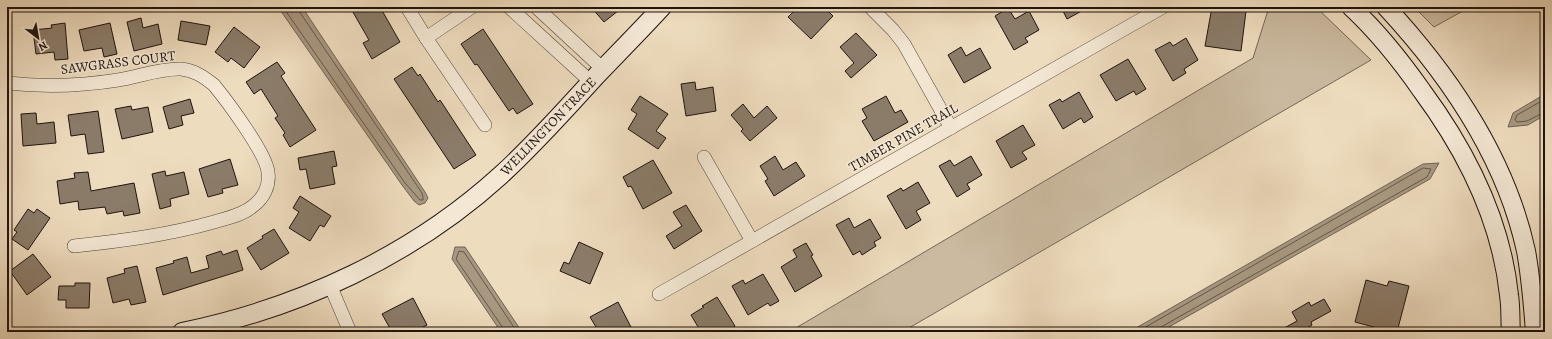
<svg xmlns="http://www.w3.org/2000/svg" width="1552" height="339" viewBox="0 0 1552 339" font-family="Alegreya,serif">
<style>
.green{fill:#cbbaa0;stroke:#756657}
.water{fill:#a89882;stroke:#716354}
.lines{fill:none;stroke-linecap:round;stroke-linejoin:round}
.shore{stroke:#645648;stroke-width:1}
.building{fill:#8b7c6a;stroke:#1f130e}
.street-casing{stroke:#53453a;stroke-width:14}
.secondary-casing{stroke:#1f130e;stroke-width:20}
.street{stroke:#f4e8d5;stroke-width:13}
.secondary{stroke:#f4e8d5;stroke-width:18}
.labels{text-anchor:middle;stroke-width:3;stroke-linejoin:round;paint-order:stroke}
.street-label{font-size:14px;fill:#1f130e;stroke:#f4e8d5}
</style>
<rect width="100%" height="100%" fill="#eedcbe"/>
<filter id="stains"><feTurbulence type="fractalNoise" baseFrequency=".005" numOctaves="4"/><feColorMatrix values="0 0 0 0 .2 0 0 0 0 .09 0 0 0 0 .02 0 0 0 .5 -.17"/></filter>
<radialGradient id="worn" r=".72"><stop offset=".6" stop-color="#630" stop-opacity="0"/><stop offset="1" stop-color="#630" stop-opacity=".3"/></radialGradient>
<!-- green -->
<g class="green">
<path d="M1269,7H1316L1371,60L902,332H789L1253,58Z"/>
<path d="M1414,7H1470L1434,27Z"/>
</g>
<!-- water -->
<g class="water">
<path d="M278,7H302L425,192L428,198L425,203L419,205L414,201L402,185Z"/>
<path d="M1545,94V115L1528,125L1508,127L1513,113Z"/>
<path d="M1439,163L1430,179L1160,332H1129L1423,164Z"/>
<path d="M455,247H465L522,332H501L452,259Z"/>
</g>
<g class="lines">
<!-- shore -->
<g class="shore">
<path d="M283,7L405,183L420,200H423V198L422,193L299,11V7"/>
<path d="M1545,99L1517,115L1515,120L1517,122L1527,121L1545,112"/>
<path d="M504,332L503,328L456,259L459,251L464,252L517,332"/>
<path d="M1137,332L1423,168L1431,169L1427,177L1161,327L1159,332"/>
</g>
</g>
<!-- building -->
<g class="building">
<path d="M350,7H380L400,42L372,59L363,43L369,40Z"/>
<path d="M591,7H623L604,22Z"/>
<path d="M798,7H824L833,16L811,39L788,17Z"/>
<path d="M1061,7H1089L1067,19Z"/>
<path d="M1212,7L1246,11L1241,51L1205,46Z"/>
<path d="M1008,8L1015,19L1029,11L1039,30L1025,38L1028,42L1014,50L995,16Z"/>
<path d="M141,18L143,28L158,24L162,44L134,51L127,22Z"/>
<path d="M181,21L210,26L206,45L178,40Z"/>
<path d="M65,23L68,59L55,60L54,52L36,54L33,30L52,28L51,25Z"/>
<path d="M110,23L117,54L104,57L102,48L84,51L79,30Z"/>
<path d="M234,27L260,47L244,68L231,58L228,62L215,52Z"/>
<path d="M483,29L533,104L517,114L513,108L509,111L477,64L475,65L461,44Z"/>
<path d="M856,33L877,55L851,78L845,71L854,63L840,47Z"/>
<path d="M1186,38L1198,60L1184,69L1186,73L1173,81L1155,50L1170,42L1173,46Z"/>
<path d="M961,47L966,56L980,48L991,68L964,83L948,55Z"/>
<path d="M1128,59L1146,89L1136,95L1134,91L1116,101L1100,75Z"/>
<path d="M277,62L285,73L281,76L316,130L290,147L283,135L285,133L275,118L278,116L261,89L254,94L246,82Z"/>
<path d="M412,67L418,76L420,74L438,102L440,100L476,155L454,169L394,79Z"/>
<path d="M695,82L696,90L713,87L716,111L686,116L681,84Z"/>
<path d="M1079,92L1093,117L1084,123L1081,118L1063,129L1049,105L1060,99L1062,102Z"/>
<path d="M640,96L668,114L656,131L666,138L658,149L628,129L637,114L631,110Z"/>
<path d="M886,96L895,113L901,110L908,122L874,141L862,121L867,118L862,109Z"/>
<path d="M190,99L194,113L181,116L183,125L169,129L163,107Z"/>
<path d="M743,104L754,118L767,106L777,118L750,141L741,131L743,129L731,115Z"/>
<path d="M131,106L132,110L148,107L153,132L122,139L115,109Z"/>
<path d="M98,111L104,152L88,154L85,134L71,136L68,115Z"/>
<path d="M36,113L37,124L54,122L56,143L23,146L21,114Z"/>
<path d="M1023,125L1035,145L1022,152L1027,159L1011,168L996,141Z"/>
<path d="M334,151L337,166L332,167L335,184L310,189L306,169L300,170L298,158Z"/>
<path d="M775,156L783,170L796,162L805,176L774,196L765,181L768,179L760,166Z"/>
<path d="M971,156L982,175L967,184L970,189L957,197L939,166L950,160L954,166Z"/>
<path d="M230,159L238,185L222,189L223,193L208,197L199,169Z"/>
<path d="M653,160L672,193L643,209L631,186L628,187L623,177Z"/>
<path d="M165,171L166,176L184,172L189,194L170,199L171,206L160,209L152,174Z"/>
<path d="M88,172L91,191L134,183L140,213L124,216L123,211L107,214L105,207L79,210L78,201L60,204L57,181L75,178L74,173Z"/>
<path d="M918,182L930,203L916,211L921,220L906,229L887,196L901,188L903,191Z"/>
<path d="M300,196L331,216L324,227L320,225L310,241L289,228L299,212L293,208Z"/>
<path d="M686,205L702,231L674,249L666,236L682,226L673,212Z"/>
<path d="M28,209L34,213L37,209L50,218L28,250L12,239L17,232L14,230Z"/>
<path d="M849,218L854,228L870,219L881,238L874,242L876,246L862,255L860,251L853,255L836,225Z"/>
<path d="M274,229L289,253L261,270L247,248L263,238L262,236Z"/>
<path d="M579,242L603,253L590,284L560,271L564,262L569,264Z"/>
<path d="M806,243L813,255L811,256L822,276L795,292L781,267L797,257L793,250Z"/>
<path d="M237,250L243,270L163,295L156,268L174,263L173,261L187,257L191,273L209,268L206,256L221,251L223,255Z"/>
<path d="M33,254L51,277L27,295L10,271Z"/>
<path d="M137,266L146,302L131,305L129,299L113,303L107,278L125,273L124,269Z"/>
<path d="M763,274L779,301L770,306L768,303L748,315L732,286L743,280L745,284Z"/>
<path d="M1366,280L1387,286L1389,281L1409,286L1397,332H1380L1381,329L1355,322Z"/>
<path d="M75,283H90L89,308H66V300H58L59,286H75Z"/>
<path d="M717,297L735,326L725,332H701L691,315L704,307L702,306Z"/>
<path d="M413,298L427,325L413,332H392L382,314Z"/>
<path d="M1324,299L1331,311L1311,322L1312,325L1300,332H1277L1297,321L1292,312L1309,302L1311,306Z"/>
<path d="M618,302L632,329L627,332H599L590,317Z"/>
</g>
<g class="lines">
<defs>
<g id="street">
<path d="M407,7L426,38L485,125"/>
<path d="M509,7L591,82"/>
<path d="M536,7L603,69"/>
<path d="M870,7L893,30L904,44L951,128"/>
<path d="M426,38L472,7"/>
<path d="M7,83C44,87 81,86 118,80C138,77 161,68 181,69C194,70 204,77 214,85C227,101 266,153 268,172C270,185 264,198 253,206C243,215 227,218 214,222C168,235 121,241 74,246"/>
<path d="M704,157L752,241"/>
<path d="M330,285L350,332"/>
<path d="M659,294L1163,7"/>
</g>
<g id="secondary">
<path d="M1351,7C1378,32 1401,61 1422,91C1467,152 1501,219 1509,295C1511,308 1510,320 1511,332"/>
<path d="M1386,7C1449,75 1506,159 1526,251C1531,278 1533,305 1535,332"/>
<path d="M182,332C299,308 412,256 501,175C535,144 566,109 597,75C619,52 641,30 662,7"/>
</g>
</defs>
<!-- street casing -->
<use href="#street" class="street-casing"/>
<!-- secondary casing -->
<use href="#secondary" class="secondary-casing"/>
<!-- street -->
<use href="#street" class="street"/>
<!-- secondary -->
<use href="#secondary" class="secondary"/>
</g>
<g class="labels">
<!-- street labels -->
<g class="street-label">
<text transform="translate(118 62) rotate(-7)" y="5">SAWGRASS COURT</text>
<text transform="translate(548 126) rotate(-46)" y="5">WELLINGTON TRACE</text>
<text transform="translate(903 137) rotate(-30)" y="5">TIMBER PINE TRAIL</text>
</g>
</g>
<!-- margin -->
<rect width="1552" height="339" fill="none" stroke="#eedcbe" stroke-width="24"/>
<rect x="8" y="8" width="1536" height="323" fill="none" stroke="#1f130e" stroke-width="2"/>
<rect x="12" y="12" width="1528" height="315" fill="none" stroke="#1f130e"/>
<!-- north arrow -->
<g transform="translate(38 38) rotate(149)" stroke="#f4e8d5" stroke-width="3" paint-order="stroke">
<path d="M0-3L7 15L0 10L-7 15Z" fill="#1f130e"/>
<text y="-6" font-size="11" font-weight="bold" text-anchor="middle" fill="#1f130e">N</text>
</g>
<rect width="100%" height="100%" filter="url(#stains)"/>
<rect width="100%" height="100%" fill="url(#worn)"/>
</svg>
